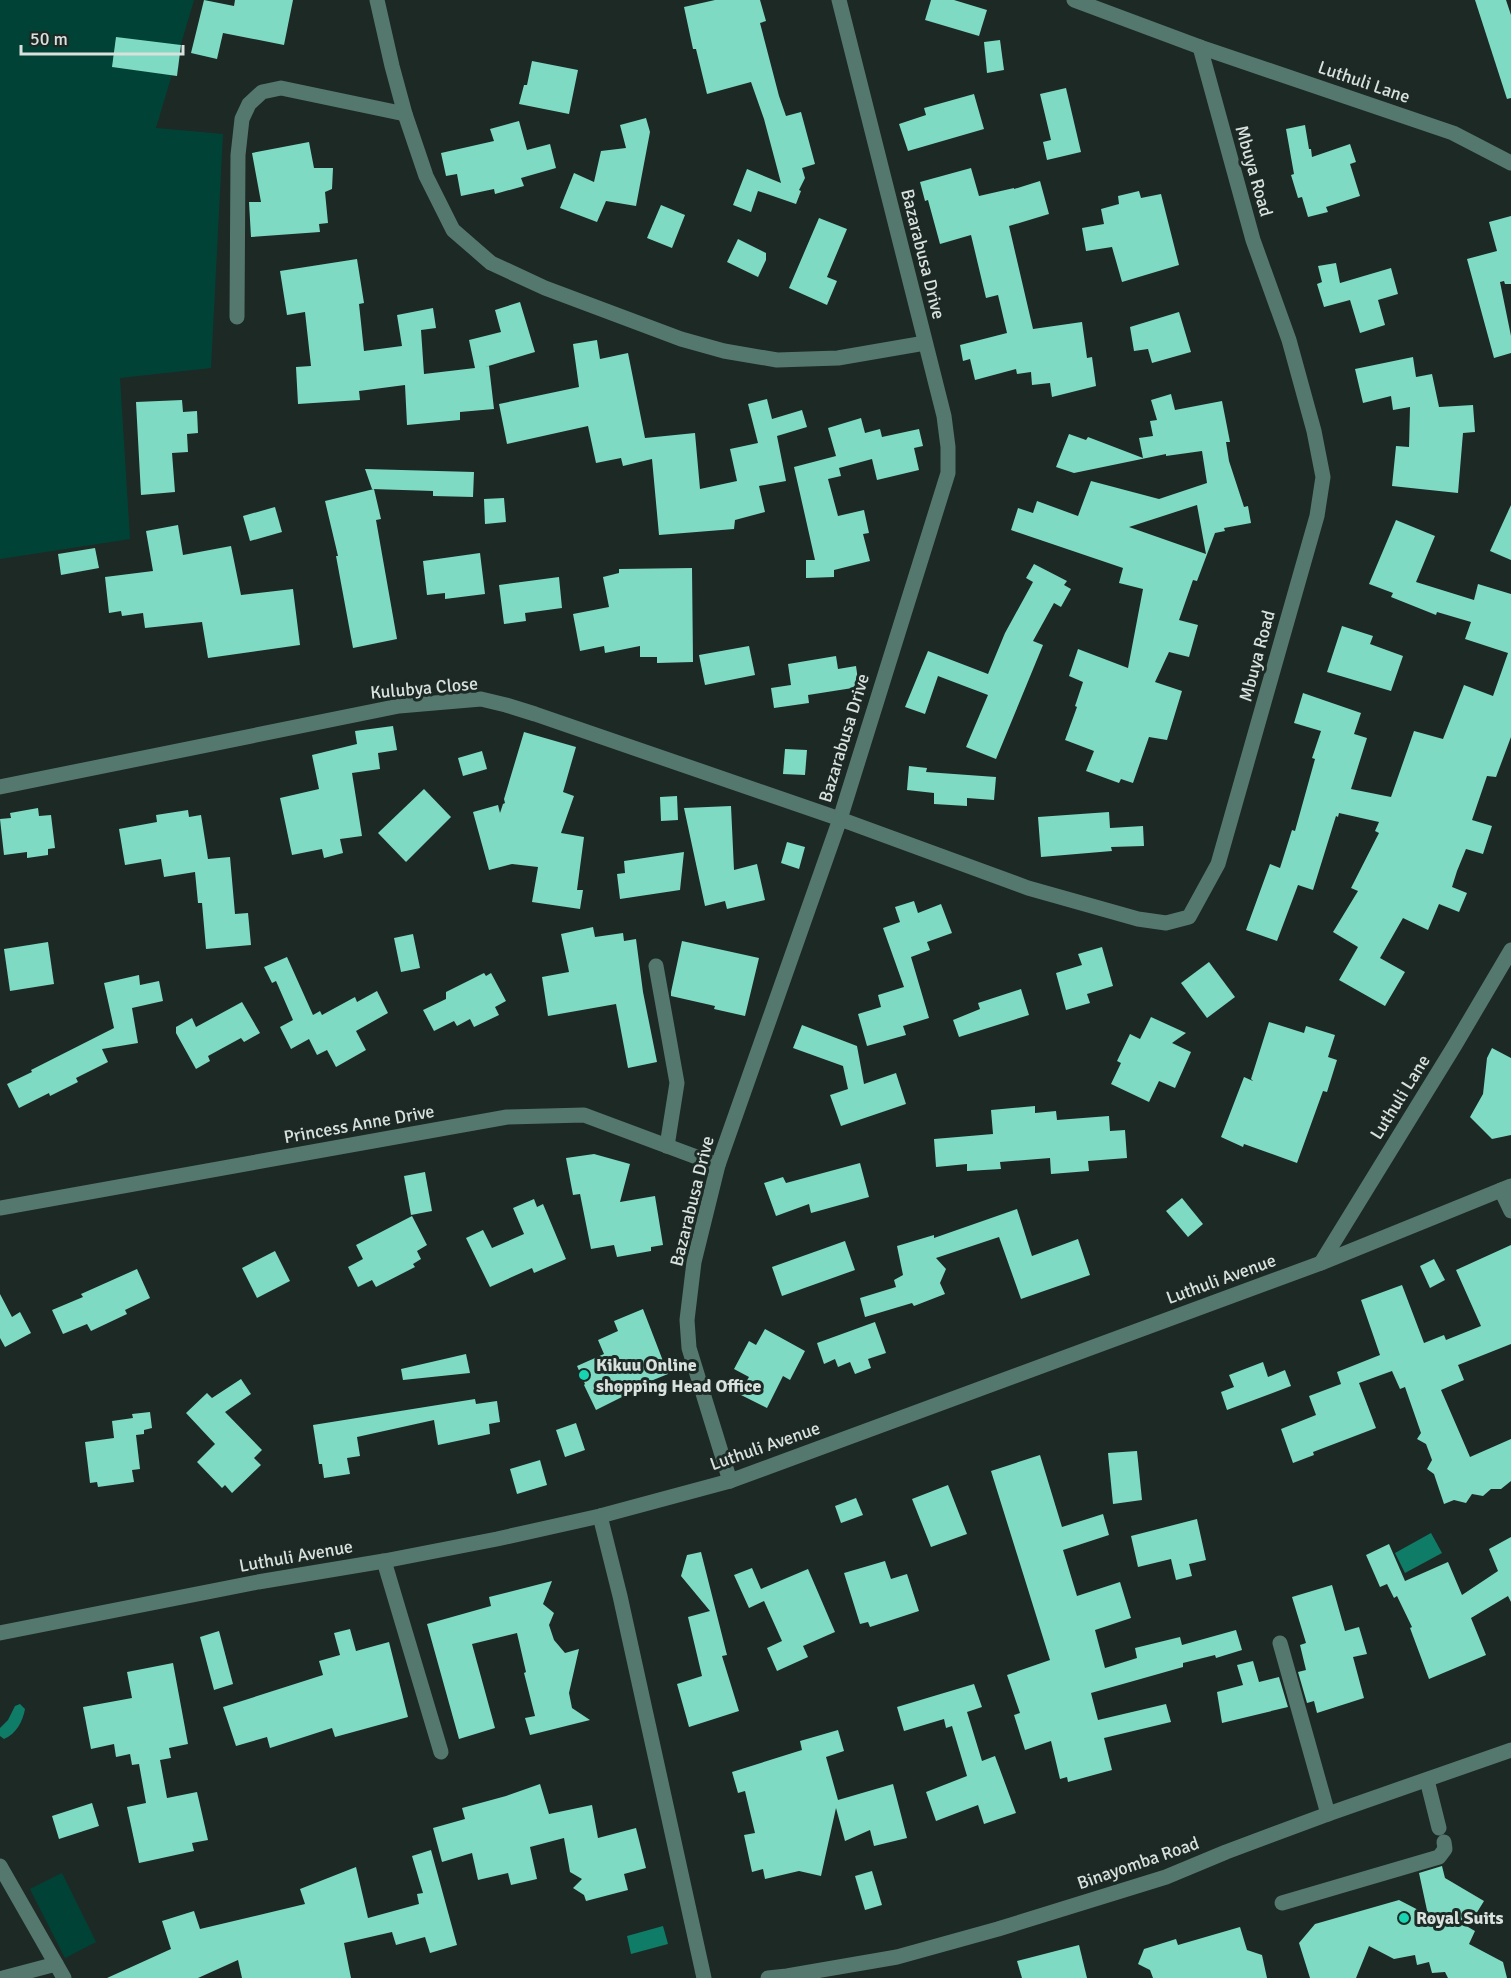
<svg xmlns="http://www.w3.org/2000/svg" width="1511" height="1978" viewBox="0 0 1511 1978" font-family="Signika,sans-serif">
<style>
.green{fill:#004336}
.water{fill:#0f7c67}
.building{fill:#7edac2;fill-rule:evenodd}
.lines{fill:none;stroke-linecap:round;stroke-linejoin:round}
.minor{stroke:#55786e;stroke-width:15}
.poi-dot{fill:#18d5b2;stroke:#1d2925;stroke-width:2}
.labels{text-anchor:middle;stroke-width:6;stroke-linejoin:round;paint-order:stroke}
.street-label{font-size:18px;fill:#d9e1de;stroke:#1d2925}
.poi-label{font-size:18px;font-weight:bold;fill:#d9e1de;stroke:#1d2925;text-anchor:start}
</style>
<rect width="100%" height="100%" fill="#1d2925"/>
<!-- green -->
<g class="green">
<path d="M0,0H194L156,128L223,134L211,368L120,378L130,539L0,559Z"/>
<path d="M62,1873L96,1942L65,1958L30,1889Z"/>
</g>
<!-- water -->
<g class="water">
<path d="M1431,1533L1442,1553L1405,1573L1395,1553Z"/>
<path d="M20,1704L25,1709C23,1721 16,1734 4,1739L0,1736V1728L8,1720L15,1706Z"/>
<path d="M663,1926L668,1944L631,1954L627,1936Z"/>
</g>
<!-- building -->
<g class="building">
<path d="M204,0L234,6L235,0H293L284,45L223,33L217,59L191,53Z"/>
<path d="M715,0H760L766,21L760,23L779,96L786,116L801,112L815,164L802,168L805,178L799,190L801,191L796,204L758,191L751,212L733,205L747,169L781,183L764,119L751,82L707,94L696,49H693L684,7Z"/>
<path d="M931,0H954L987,10L979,36L925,20Z"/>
<path d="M1475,0H1506L1511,15V98L1507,99Z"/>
<path d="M116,37L181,45L177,76L112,67Z"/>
<path d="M1000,40L1004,70L987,73L984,42Z"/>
<path d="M532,61L578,70L569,114L519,104L524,85H527Z"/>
<path d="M1066,88L1081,152L1047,160L1043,142L1051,140L1040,94Z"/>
<path d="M974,94L984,129L908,151L899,124L926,115L924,108Z"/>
<path d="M646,118L650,132L636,206L606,201L597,222L560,208L574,173L594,182L601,151L626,148L620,125Z"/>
<path d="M519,121L527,150L550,144L556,168L521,178L524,186L495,194L494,189L461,196L457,174L446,176L441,153L494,141L490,129Z"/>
<path d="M1305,125L1309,149H1311L1312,157L1350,144L1356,162L1350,164L1360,196L1326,207L1328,212L1308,217L1302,197L1298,198L1291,175L1294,174L1286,129Z"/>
<path d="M309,142L314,168H333L332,189L325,192L328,223L319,224L320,232L251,237L249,202H261L252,153Z"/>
<path d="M971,168L979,196L1014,188V189L1040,181L1049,214L1009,226L1033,329L1082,322L1087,358L1092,357L1096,386L1052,397L1050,383L1032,385L1031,372L1017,374L1016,369L975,380L970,359L963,361L960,345L1007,333L998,295L986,298L971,235L940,244L928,200L925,201L920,182Z"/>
<path d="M1139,191L1141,198L1161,194L1179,265L1122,282L1112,247L1086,251L1082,228L1104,224L1101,209L1119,204L1118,196Z"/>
<path d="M661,205L685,215L672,248L647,238Z"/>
<path d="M1511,216V284H1505L1504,281L1500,282L1511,336V353L1494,358L1467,259L1497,251L1489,222Z"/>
<path d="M819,218L847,229L827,277L837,281L827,305L789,288Z"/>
<path d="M738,239L766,253V260L758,277L727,262Z"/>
<path d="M357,259L364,303L359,304L364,351L402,346L397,315L433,308L436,328L421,330L424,374L475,368L469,340L501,332L495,310L520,302L535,352L485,367L489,366L494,409L460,412V420L407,425L405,385L359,391L360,400L298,404L296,367L311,366L305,312L287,315L280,271Z"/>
<path d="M1336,263L1340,283L1391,268L1398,294L1378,300L1385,325L1360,333L1350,300L1324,307L1317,284L1322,282L1318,266Z"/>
<path d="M1179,312L1191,352L1152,363L1148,349L1134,351L1130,327Z"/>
<path d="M597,340L600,359L628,353L645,438L695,433L700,489L737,481L730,449L758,443L748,404L767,399L772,419L802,410L807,427L777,436L786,481L759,486L765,512L735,520L734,529L659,535L652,459L623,466L621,458L596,463L588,426L507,444L499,404L579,387L573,344Z"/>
<path d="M1413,357L1416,377L1432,374L1439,407L1473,405L1475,432L1463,433L1458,493L1392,486L1396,446L1409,447L1410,407L1393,410L1391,396L1363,403L1355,369Z"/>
<path d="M1171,394L1175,410L1222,401L1230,442H1226L1229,461L1244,507L1248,506L1251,523L1224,528L1225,531L1215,533L1197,581L1193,580L1179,620L1198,625L1189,657L1169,652L1155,682L1182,691L1167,740L1149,737L1133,783L1121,779L1119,783L1086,771L1094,751L1065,740L1077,707L1075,706L1083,682L1069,676L1078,649L1128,668L1143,589L1119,583L1123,568L1011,530L1018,508L1033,513L1037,501L1078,516L1091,481L1159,499L1207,483L1202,451L1166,456V454L1074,473L1056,467L1069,434L1086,440L1088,437L1143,458L1139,438L1153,436L1150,421L1157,420L1151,400ZM1197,505L1206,554L1129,527Z"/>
<path d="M182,400L183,412L197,411L198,433L187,434L188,452L172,453L175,492L141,495L136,402Z"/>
<path d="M861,418L865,433L880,429L882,437L919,429L923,446L914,448L919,470L877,480L872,459L839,468L841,476L828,479L838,516L864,510L869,533L863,534L870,561L834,570V577L806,578V560H815L794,467L836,456L828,428Z"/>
<path d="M365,469L474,472L473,497L433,496V491L372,489Z"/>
<path d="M374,489L381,519L376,520L397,639L353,648L336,556H338L325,501Z"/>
<path d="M504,498L506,522L485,524L484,499Z"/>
<path d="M1511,505V560L1490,551Z"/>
<path d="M275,507L282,532L250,541L243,516Z"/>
<path d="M1396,520L1435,536L1416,582L1474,600L1478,584L1511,594V737L1496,777L1487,776L1472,820L1492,826L1483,854L1466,849L1457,871L1452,887L1467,893L1459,912L1439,904L1428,930L1403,918L1380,958L1405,972L1385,1006L1339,980L1358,947L1333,932L1358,891L1351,888L1379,833L1375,831L1379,822L1339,813L1338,817L1336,816L1313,890L1298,885L1277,941L1246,930L1270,864L1280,868L1292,830L1295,831L1315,759L1312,758L1321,731L1294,723L1303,693L1361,713L1354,734L1367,738L1351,789L1391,797L1414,731L1443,739L1464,685L1493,696L1508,653L1465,639L1471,622L1437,612L1436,615L1391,597L1393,593L1369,584Z"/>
<path d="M178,525L183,555L231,546L241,595L293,589L300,645L208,658L202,622L145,628L143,613L122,616L121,611L109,613L105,577L153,571L146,531Z"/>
<path d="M95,548L99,568L61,575L58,554Z"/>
<path d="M480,553L485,594L445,599V593L427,595L423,561Z"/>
<path d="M1034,564L1067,581L1064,585L1071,589L1061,607L1054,603L1033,641L1043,645L996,759L966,747L988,695L938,676L925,714L905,707L928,651L988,674L1005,633L1033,582L1026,578Z"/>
<path d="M692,568L693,662L657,663V657H640V646L605,653L604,646L580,651L573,614L609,607L603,577L619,573V569Z"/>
<path d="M559,577L562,608L525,613L526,621L504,624L499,585Z"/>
<path d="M1342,626L1373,636L1370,644L1403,656L1391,691L1327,672Z"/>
<path d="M749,646L755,675L705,685L699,655Z"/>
<path d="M836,656L838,669L856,666L859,687L808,695L809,703L774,708L771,688L791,685L788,664Z"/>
<path d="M393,726L397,750L378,753L380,769L352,773L362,836L340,839L343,853L324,858L322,849L292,855L280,798L319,789L312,755L357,744L355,731Z"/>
<path d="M524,732L576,747L563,792L574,796L561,833L584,837L577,890H583L580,909L532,902L538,867L512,864L489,870L473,812L498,805L500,813L503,804L505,803L504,799Z"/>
<path d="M785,749L807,750L805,775L783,774Z"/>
<path d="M482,751L487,769L463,776L458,758Z"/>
<path d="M909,766L927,768L926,772L996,777L994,800L967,798V806L934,804V793L907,790Z"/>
<path d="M424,789L451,817L406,862L378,833Z"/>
<path d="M677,796L678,820L661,821L660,797Z"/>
<path d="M731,806L734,870L757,864L765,900L727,909L725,901L705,906L684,808Z"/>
<path d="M38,808L39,816L51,815L55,848L48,849V855L27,858V852L4,855L0,819L11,818L10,813Z"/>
<path d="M188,810L189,817L201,815L208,859L230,857L235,914L248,913L251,945L206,949L202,903H198L195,872L164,877L161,859L125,865L119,829L157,822L156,815Z"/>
<path d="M1109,812L1110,828L1143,826L1144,846L1111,847L1112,851L1041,857L1038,817Z"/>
<path d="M787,842L805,847L799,869L781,863Z"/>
<path d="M684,852L680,890L620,899L617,874L625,873L624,861Z"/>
<path d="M914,901L918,913L941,904L952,933L927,942L930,950L911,957L929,1018L903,1026L906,1035L867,1046L858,1014L881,1007L878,995L904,987L883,928L900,922L895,907Z"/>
<path d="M593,927L595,937L623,933L624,941L636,939L643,992L657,1062L628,1068L616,1004L548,1016L542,977L569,972L561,934Z"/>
<path d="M413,934L420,968L401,972L394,938Z"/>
<path d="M682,941L759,958L745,1016L714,1009L715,1006L671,996V992Z"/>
<path d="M48,942L54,984L10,991L4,949Z"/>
<path d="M1102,947L1113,986L1087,994L1090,1003L1066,1010L1056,973L1082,965L1078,954Z"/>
<path d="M287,957L313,1015L320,1011L322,1015L355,997L357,1002L377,991L388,1013L356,1031L366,1050L336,1067L327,1050L317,1055L309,1039L291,1049L280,1027L293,1020L276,981L272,983L264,967Z"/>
<path d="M1209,962L1235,997L1207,1018L1181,983Z"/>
<path d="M484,973L486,976L491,973L506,1001L495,1007L499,1015L474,1027L470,1019L457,1026L454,1021L434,1031L423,1010L446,999V992Z"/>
<path d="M139,975L140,985L159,981L163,1001L132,1008L138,1043L102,1049L108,1062L76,1078L78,1082L50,1096L49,1093L19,1108L7,1084L32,1072L31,1070L114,1028L104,983Z"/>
<path d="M1021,989L1029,1015L959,1037L953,1020L980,1009L978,1003Z"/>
<path d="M242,1002L260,1033L244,1042L241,1038L208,1056L210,1061L196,1069L176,1033V1027L192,1018L196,1027Z"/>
<path d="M1151,1017L1186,1033L1172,1043L1191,1052L1175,1088L1159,1081L1149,1102L1111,1084L1121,1063L1117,1061L1130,1034L1140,1039Z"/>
<path d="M1269,1022L1304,1033L1306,1026L1335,1035L1328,1057L1337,1060L1327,1092L1323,1091L1297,1163L1244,1144L1243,1147L1221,1137L1244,1077L1253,1081L1251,1079Z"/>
<path d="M802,1025L857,1046L864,1084L896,1073L906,1104L841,1126L830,1095L848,1089L843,1066L793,1048Z"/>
<path d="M1492,1048L1511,1058V1135L1492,1139L1470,1117L1483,1094L1487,1058Z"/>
<path d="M1035,1106V1113L1056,1111L1057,1120L1109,1116L1110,1131L1125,1130L1127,1158L1088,1161L1089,1171L1051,1174L1050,1158L1000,1162L1001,1169L967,1171V1164L936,1167L934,1139L993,1134L991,1110Z"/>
<path d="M594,1154L630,1164L620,1202L655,1196L663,1245L651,1247V1251L617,1257L614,1245L591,1249L580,1194L573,1195L566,1158Z"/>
<path d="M860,1163L869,1197L811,1213L809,1204L776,1216L764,1183L783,1177L786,1183Z"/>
<path d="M425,1172L432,1211L411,1215L404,1176Z"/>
<path d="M1182,1198L1203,1224L1188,1237L1166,1211Z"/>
<path d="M534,1199L537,1207L543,1204L566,1259L534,1273L532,1268L490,1287L466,1238L483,1230L492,1248L524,1234L513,1208Z"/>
<path d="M1017,1209L1032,1256L1078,1239L1090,1275L1021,1299L999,1237L936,1258L946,1269L940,1283L945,1294L914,1306L912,1303L865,1317L860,1298L896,1287L894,1280L903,1275L897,1246L934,1235V1238Z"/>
<path d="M412,1216L427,1245L417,1251L421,1259L413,1264L415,1267L376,1287L372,1280L358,1287L348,1267L363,1259L356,1245Z"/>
<path d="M845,1241L855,1270L782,1296L772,1267Z"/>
<path d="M1511,1245V1344L1458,1365L1464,1380L1441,1390L1470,1457L1511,1439V1481L1501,1489H1491L1483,1496L1472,1494L1466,1503L1454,1500L1444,1504L1434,1474L1427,1469L1432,1460L1426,1444L1417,1439L1421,1433L1405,1387L1400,1389L1392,1371L1359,1383L1376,1428L1313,1452L1314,1455L1293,1463L1281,1429L1316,1415L1309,1396L1341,1384L1337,1372L1380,1355L1361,1300L1402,1285L1424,1343L1444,1335L1446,1340L1481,1326L1456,1270Z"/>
<path d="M275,1251L290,1281L257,1298L242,1268Z"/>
<path d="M1434,1259L1445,1280L1430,1288L1420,1266Z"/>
<path d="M137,1269L150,1298L125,1310L127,1314L91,1331L87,1324L63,1334L52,1310L83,1297L81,1294Z"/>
<path d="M0,1294L12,1317L20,1312L31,1333L5,1347L0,1338Z"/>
<path d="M643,1309L668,1374L631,1389L632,1392L596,1410L584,1385L585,1384L577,1366L604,1354L598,1340L618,1331L614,1321Z"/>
<path d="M875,1322L886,1353L868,1359L871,1368L855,1374L850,1362L838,1367L835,1359L824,1364L817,1343Z"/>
<path d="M765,1329L805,1351L790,1380L783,1376L767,1408L739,1394L749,1377L734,1369L749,1341L756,1345Z"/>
<path d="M466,1354L470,1373L403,1380L401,1369Z"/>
<path d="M1263,1362L1268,1377L1285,1370L1291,1386L1227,1410L1221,1392L1234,1387L1229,1375Z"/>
<path d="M241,1379L251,1394L225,1412L262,1450L254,1458L261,1465L232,1493L225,1485L222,1488L197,1462L215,1444L186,1413L207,1393L212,1398Z"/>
<path d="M475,1399L476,1404L497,1401L500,1422L489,1424L490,1434L438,1445L434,1420L357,1437L360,1456L347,1458L350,1474L324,1478L322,1464H319L313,1425Z"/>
<path d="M150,1412L152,1428L144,1430V1434L136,1435L140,1469L132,1470L134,1482L98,1487L97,1482L90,1483L85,1442L114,1438L112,1421L133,1418L132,1414Z"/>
<path d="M576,1423L585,1450L565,1457L556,1430Z"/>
<path d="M1137,1451L1142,1500L1113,1504L1108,1453Z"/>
<path d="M1040,1455L1062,1527L1103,1514L1109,1535L1063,1550L1077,1596L1120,1582L1131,1618L1095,1630L1105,1668L1137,1658L1135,1648L1180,1637L1182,1645L1236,1630L1242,1650L1216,1658L1215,1655L1183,1663V1667L1091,1693L1098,1720L1166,1704L1171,1722L1104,1738L1112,1770L1068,1782L1067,1777L1060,1779L1051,1741L1025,1750L1014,1715L1020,1713L1007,1675L1050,1660L991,1471Z"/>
<path d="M540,1460L547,1485L517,1494L510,1469Z"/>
<path d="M948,1485L967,1534L931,1547L912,1499Z"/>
<path d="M856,1498L863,1515L841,1523L835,1506Z"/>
<path d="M1197,1519L1206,1560L1189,1564L1192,1576L1176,1580L1171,1559L1138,1567L1131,1536Z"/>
<path d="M1511,1537V1602L1508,1596L1471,1618L1486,1655L1429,1679L1410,1628L1412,1627L1397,1596L1394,1598L1387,1584L1380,1587L1366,1555L1389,1544L1405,1581L1448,1562L1462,1595L1498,1571L1489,1549Z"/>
<path d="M701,1552L727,1655L722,1656L739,1711L689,1727L677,1684L702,1676L688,1617L710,1611L681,1576L687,1555Z"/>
<path d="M885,1561L891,1579L907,1574L919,1611L870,1627L868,1622L860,1624L844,1573Z"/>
<path d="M752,1568L761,1589L808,1569L835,1632L803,1646L808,1657L777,1671L767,1648L782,1641L764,1601L749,1608L734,1575Z"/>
<path d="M552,1581L543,1604L554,1613L549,1625L554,1640L565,1653L579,1649L569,1693L572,1708L590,1720L530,1735L525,1718L535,1716L524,1673L526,1672L517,1633L472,1644L495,1728L459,1739L427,1624L491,1606L489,1597Z"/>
<path d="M1332,1585L1345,1631L1359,1627L1367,1654L1353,1657L1364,1698L1317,1713L1314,1701L1307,1703L1298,1672L1306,1670L1300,1645L1306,1643L1292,1597Z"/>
<path d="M350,1629L356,1651L389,1642L408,1717L335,1737L332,1728L270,1748L267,1737L236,1746L223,1707L323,1675L319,1661L340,1655L334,1633Z"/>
<path d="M219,1631L233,1684L214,1690L200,1637Z"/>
<path d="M1253,1661L1259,1682L1279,1677L1288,1707L1222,1723L1217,1692L1243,1685L1237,1665Z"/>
<path d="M173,1663L188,1744L169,1748L171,1758L160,1760L167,1798L197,1792L208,1840L192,1843L194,1851L139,1863L127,1807L146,1803L139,1764L132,1765L130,1754L116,1757L114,1744L91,1749L83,1707L132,1698L127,1672Z"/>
<path d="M974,1684L982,1707L967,1712L982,1761L995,1756L1016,1813L984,1824L978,1805L936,1821L926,1792L967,1776L952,1726L946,1728L944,1719L904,1731L897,1707Z"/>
<path d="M838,1730L844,1751L826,1757L838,1800L893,1784L907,1838L874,1846L870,1830L845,1841L836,1808L821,1876L799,1871L765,1879L763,1869L752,1872L744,1835L755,1833L745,1791L738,1793L732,1772L802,1750L800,1741Z"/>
<path d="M540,1784L549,1814L592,1805L598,1838L636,1828L646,1868L624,1874L628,1890L586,1901L584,1895L573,1888L582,1879L570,1872L564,1838L530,1847L537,1879L511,1885L508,1873L478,1880L472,1853L442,1862L433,1828L465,1819L462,1808L506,1796Z"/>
<path d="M92,1803L99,1826L59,1839L52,1816Z"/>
<path d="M431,1850L457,1945L430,1953L425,1937L396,1945L392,1932L344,1943L351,1978H242L238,1960L198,1978H107L171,1949L162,1921L194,1911L200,1929L305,1904L300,1889L356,1867L368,1918L419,1904L417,1894L423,1893L412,1856Z"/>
<path d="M1442,1866L1445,1878L1484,1901L1468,1927L1475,1931L1469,1944L1503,1962L1507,1978H1448L1445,1972L1432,1973L1429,1962L1417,1965L1415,1955L1394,1959L1369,1946L1356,1978H1310L1299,1943L1315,1924L1399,1900L1428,1915L1419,1873Z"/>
<path d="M872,1871L882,1905L865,1910L855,1876Z"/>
<path d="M1240,1927L1247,1950L1262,1955L1267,1978H1153L1150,1970L1138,1964L1144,1949L1176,1939L1178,1945Z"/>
<path d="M1079,1945L1087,1978H1022L1017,1961Z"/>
</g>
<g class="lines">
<!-- minor -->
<g class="minor">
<path d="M377,0L392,66L405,114L426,176L453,230L491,263L545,288L681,339L724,351L777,360L838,358L925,343"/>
<path d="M1074,0L1200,47L1453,133L1511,163"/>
<path d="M237,317L238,155L242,119L249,104L262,92L281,88L405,114"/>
<path d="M0,787L399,706L481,699L506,705L535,714L840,819L1028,888L1138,919L1166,923L1189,917L1218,864L1317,516L1323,477L1314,431L1289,340L1253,240L1200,47"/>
<path d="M656,966L677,1083L667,1146"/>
<path d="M1501,1190L1511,1211"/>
<path d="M0,1208L507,1117L584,1115L718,1165"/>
<path d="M1321,1263L1455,1045L1511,950"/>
<path d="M730,1481L689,1348L687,1320L694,1262L718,1165L840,819L948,473V447L944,416L839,0"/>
<path d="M600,1516L620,1596L704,1978"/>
<path d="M384,1561L441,1752"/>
<path d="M0,1633L258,1582L384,1561L497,1539L600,1516L730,1481L1321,1263L1511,1186"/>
<path d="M1280,1643L1328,1814"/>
<path d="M1427,1780L1439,1828"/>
<path d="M0,1866L64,1978"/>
<path d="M1282,1903L1439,1857L1445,1849L1444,1842"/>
<path d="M3,1978L56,1964"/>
<path d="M768,1978L787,1976L897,1957L998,1929L1166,1877L1226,1852L1328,1814L1511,1750"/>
</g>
</g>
<!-- markers -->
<g class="poi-dot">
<circle cx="584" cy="1375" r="6"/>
<circle cx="1404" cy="1918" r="6"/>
</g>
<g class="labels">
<!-- street labels -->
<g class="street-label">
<text transform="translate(1364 82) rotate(19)" y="6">Luthuli Lane</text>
<text transform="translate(1254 171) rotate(74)" y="6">Mbuya Road</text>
<text transform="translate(923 254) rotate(76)" y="6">Bazarabusa Drive</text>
<text transform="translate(1257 656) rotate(-75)" y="6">Mbuya Road</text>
<text transform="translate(424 688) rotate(-5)" y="6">Kulubya Close</text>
<text transform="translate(844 738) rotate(-73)" y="6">Bazarabusa Drive</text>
<text transform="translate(1400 1097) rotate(-58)" y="6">Luthuli Lane</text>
<text transform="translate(359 1124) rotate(-10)" y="6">Princess Anne Drive</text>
<text transform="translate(692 1201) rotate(-76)" y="6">Bazarabusa Drive</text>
<text transform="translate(1221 1279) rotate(-20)" y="6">Luthuli Avenue</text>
<text transform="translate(765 1446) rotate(-19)" y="6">Luthuli Avenue</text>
<text transform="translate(296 1556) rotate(-10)" y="6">Luthuli Avenue</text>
<text transform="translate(1138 1863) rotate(-19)" y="6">Binayomba Road</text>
</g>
<!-- poi labels -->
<g class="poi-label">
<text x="596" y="1371">Kikuu Online<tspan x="596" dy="21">shopping Head Office</tspan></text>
<text x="1416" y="1924">Royal Suits</text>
</g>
</g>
<!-- scale -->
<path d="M21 45v9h162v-9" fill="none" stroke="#d9e1de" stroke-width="3"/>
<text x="30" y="45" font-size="18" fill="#d9e1de" stroke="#1d2925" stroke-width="4.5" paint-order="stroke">50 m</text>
</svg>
